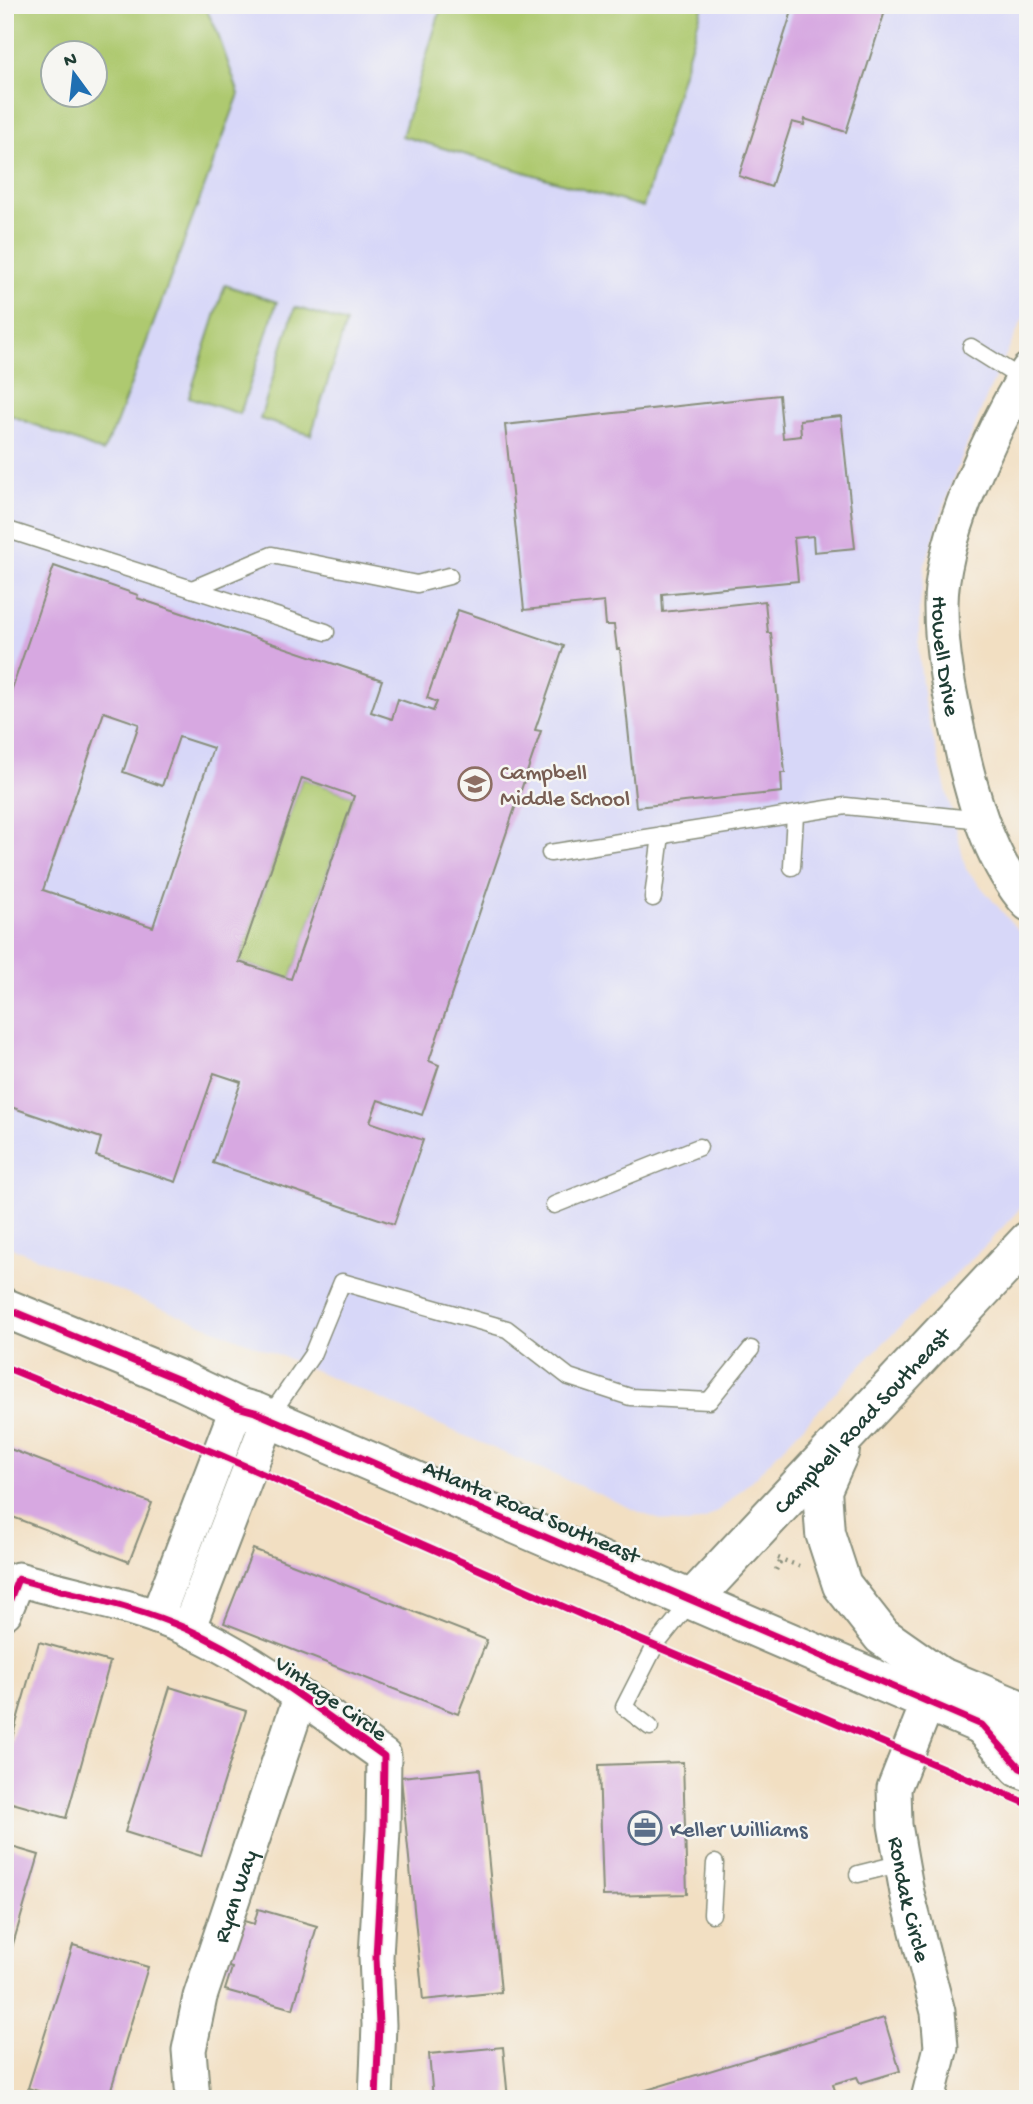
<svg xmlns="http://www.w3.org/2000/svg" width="1033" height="2104" viewBox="0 0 1033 2104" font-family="'Gochi Hand',sans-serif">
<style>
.built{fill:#d7d7f8;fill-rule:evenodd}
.green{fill:#aec96f;stroke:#668352;stroke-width:2;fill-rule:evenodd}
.building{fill:#d7a8e1;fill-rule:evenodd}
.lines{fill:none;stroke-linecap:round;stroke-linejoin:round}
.lane-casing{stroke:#888e7b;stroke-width:19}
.street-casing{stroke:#888e7b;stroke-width:37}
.secondary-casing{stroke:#888e7b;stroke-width:42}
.path{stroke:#888e7b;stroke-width:4.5;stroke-dasharray:2 5;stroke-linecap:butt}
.lane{stroke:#fff;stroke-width:16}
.street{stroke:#fff;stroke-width:33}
.secondary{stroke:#fff;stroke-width:38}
.cycleway-casing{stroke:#f6f6f2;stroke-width:11}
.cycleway{stroke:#d6006c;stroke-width:7}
.labels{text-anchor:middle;stroke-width:5;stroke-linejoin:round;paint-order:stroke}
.street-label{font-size:23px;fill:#1f3d34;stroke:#f6f6f2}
.education-label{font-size:23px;fill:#785e54;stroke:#f6f6f2;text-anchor:start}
.service-label{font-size:23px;fill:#4e5e75;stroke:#f6f6f2;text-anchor:start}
</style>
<rect width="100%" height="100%" fill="#f6f6f2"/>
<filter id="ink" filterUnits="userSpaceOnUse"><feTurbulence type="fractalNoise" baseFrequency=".0143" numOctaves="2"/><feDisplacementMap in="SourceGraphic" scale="14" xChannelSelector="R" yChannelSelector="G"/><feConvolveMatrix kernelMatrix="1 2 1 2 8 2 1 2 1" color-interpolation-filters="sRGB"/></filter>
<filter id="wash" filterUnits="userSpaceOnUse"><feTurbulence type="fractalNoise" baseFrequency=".00686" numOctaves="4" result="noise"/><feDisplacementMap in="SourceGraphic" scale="28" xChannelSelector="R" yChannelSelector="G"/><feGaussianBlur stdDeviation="1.57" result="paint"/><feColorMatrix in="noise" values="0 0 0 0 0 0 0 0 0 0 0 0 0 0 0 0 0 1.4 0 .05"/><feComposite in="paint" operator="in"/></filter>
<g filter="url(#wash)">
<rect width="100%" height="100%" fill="#f2dfc2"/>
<!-- built -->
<path class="built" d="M5,5H1028V308L989,391L953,479L925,565L919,610V655L924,701L966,869L1028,942V1200L988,1243L873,1353L756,1476L724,1506L706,1519L688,1524L669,1522L651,1517L291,1360L5,1245ZM52,52H94V94H52Z"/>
<!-- green -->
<g class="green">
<path d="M5,5H204L216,29L239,94L116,424L103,452L5,413ZM52,52H94V94H52Z"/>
<path d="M442,5H703L643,207L402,136Z"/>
<path d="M225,285L277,302L240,414L189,397Z"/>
<path d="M295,307L346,323L311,435L260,419Z"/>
<path d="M302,778L354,796L291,979L239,962Z"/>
</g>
<g id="blocks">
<!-- building -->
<g class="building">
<path d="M794,5H887L846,132L805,119L804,125L792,122L771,187L739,176Z"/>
<path d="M779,395L783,438L801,436L800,420L841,416L855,548L814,552L813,536L794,538L798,581L662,594L663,612L765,601L768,633H771L785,773H781L782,792L636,807L620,649H617L614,625H606L604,602L524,610L505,425Z"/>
<path d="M54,566L138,595L137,598L382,680L371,712L392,719L398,699L433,711L437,702L427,698L458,610L564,646L535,730L541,731L429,1061L439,1065L422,1115L378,1100L370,1122L423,1140L394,1224L213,1163L241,1082L214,1073L176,1182L96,1156L101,1138L5,1105V709ZM104,712L139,724L123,772L162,786L179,737L213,748L153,927L43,890ZM302,778L354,796L291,979L239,962Z"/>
<path d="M10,1449L152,1503L129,1562L5,1514V1462Z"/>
<path d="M253,1549L487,1640L458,1714L224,1623Z"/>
<path d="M39,1642L110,1662L66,1818L5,1801V1763Z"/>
<path d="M170,1687L246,1711L201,1856L125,1832Z"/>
<path d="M683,1762L687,1894L603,1896L599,1765Z"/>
<path d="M480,1769L501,1992L423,2000L401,1777Z"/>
<path d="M5,1845L39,1855L6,1968H5Z"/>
<path d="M258,1909L317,1926L293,2009L225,1990L232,1968L218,1964L231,1917L254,1924Z"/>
<path d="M73,1945L148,1967L108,2099H64L28,2088Z"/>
<path d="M884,2018L900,2071L860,2083L857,2077L833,2084L836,2094L822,2099H809L808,2092L786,2099H617Z"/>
<path d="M503,2047L508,2099H433L429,2054Z"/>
</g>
</g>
</g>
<g filter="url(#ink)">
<use href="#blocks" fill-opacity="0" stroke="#888e7b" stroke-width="2"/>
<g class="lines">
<defs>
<g id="lane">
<path d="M971,347L1022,379"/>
<path d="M5,529L326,632"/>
<path d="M192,589L272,555L417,584L449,576"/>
<path d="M550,853L846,806L982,820"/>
<path d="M792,867L795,815"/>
<path d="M653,898L661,835"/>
<path d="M554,1205L699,1147"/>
<path d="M269,1417L312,1355L342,1282L507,1329L569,1377L630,1397L709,1401L751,1349"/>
<path d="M650,1727L624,1707L655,1646L692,1600"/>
<path d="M858,1874L902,1863"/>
<path d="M712,1914L715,1863"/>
</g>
<g id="street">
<path id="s1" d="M1028,370C992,430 940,538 941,607C941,660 953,708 964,759C976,809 993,865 1028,904"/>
<path d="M5,1612L18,1579C74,1595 134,1605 187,1629C255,1659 323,1713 384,1756L383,1830L376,1957L379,2025L376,2099"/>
<path d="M157,1617L237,1407"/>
<path d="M188,1629L269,1418"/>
<path id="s2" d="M928,1702L894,1788L895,1825L907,1893L938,2012L941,2047L928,2099"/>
<path id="s3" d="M193,2099L189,2050L200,1997L300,1698"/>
</g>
<g id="secondary">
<path d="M5,1308L182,1381L237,1407L255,1412L982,1725L1028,1723"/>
<path d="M840,1450L822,1490L825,1533L842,1585L882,1636L939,1676L1028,1713"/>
<path id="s4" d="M692,1600L1028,1241"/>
<path d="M982,1725L1020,1768L1028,1771"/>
</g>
</defs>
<!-- lane casing -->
<use href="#lane" class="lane-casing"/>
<!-- street casing -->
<use href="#street" class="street-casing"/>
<!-- secondary casing -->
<use href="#secondary" class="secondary-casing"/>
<!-- path -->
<g class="path">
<path d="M778,1558L799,1566"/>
<path d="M776,1570L781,1560"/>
</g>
<!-- lane -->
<use href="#lane" class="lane"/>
<!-- street -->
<use href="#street" class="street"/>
<!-- secondary -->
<use href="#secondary" class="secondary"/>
<defs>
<g id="cycleway">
<path d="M5,1308L182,1381L237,1407L255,1412L982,1725L1020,1768L1028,1771"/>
<path d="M5,1367L220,1455L589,1618L1028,1804"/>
<path d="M5,1612L18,1579C74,1595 134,1605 187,1629C255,1659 323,1713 384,1756L383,1830L376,1957L379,2025L376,2099"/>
</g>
</defs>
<!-- cycleway casing -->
<use href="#cycleway" class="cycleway-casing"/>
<!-- cycleway -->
<use href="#cycleway" class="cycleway"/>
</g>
</g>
<!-- icons -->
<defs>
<symbol id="school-ring" viewBox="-11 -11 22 22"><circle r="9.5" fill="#f6f6f2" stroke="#8d6e63" stroke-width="1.5"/><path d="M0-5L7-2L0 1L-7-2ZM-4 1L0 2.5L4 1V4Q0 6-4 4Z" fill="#8d6e63"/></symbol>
<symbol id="office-ring" viewBox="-11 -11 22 22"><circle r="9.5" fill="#f6f6f2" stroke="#5c6f8a" stroke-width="1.5"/><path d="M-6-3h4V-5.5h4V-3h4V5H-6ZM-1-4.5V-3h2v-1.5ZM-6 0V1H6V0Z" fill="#5c6f8a"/></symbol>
</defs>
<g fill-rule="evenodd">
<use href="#school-ring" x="456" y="765" width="38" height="38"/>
<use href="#office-ring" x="626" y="1809" width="38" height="38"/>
</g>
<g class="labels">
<!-- street labels -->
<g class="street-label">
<text dy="8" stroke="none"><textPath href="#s1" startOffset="304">Howell Drive</textPath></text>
<text dy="8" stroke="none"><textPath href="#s4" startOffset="247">Campbell Road Southeast</textPath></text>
<text transform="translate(532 1510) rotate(23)" y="8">Atlanta Road Southeast</text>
<text transform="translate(332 1697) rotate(35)" y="8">Vintage Circle</text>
<text dy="8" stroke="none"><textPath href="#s3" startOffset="210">Ryan Way</textPath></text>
<text dy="8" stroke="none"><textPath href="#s2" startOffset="205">Rondak Circle</textPath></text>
</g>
<!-- education labels -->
<g class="education-label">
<text x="500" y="779">Campbell<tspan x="500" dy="26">Middle School</tspan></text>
</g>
<!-- service labels -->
<g class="service-label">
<text x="670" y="1836">Keller Williams</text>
</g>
</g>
<!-- margin -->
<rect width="1033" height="2104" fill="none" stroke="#f6f6f2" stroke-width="28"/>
<!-- north arrow -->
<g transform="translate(74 74) rotate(345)"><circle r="33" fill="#f6f6f2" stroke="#a0aca6" stroke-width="2"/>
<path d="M0-5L12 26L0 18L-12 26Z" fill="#1f6fb2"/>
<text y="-10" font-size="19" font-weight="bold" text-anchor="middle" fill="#1f3d34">N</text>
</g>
</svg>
